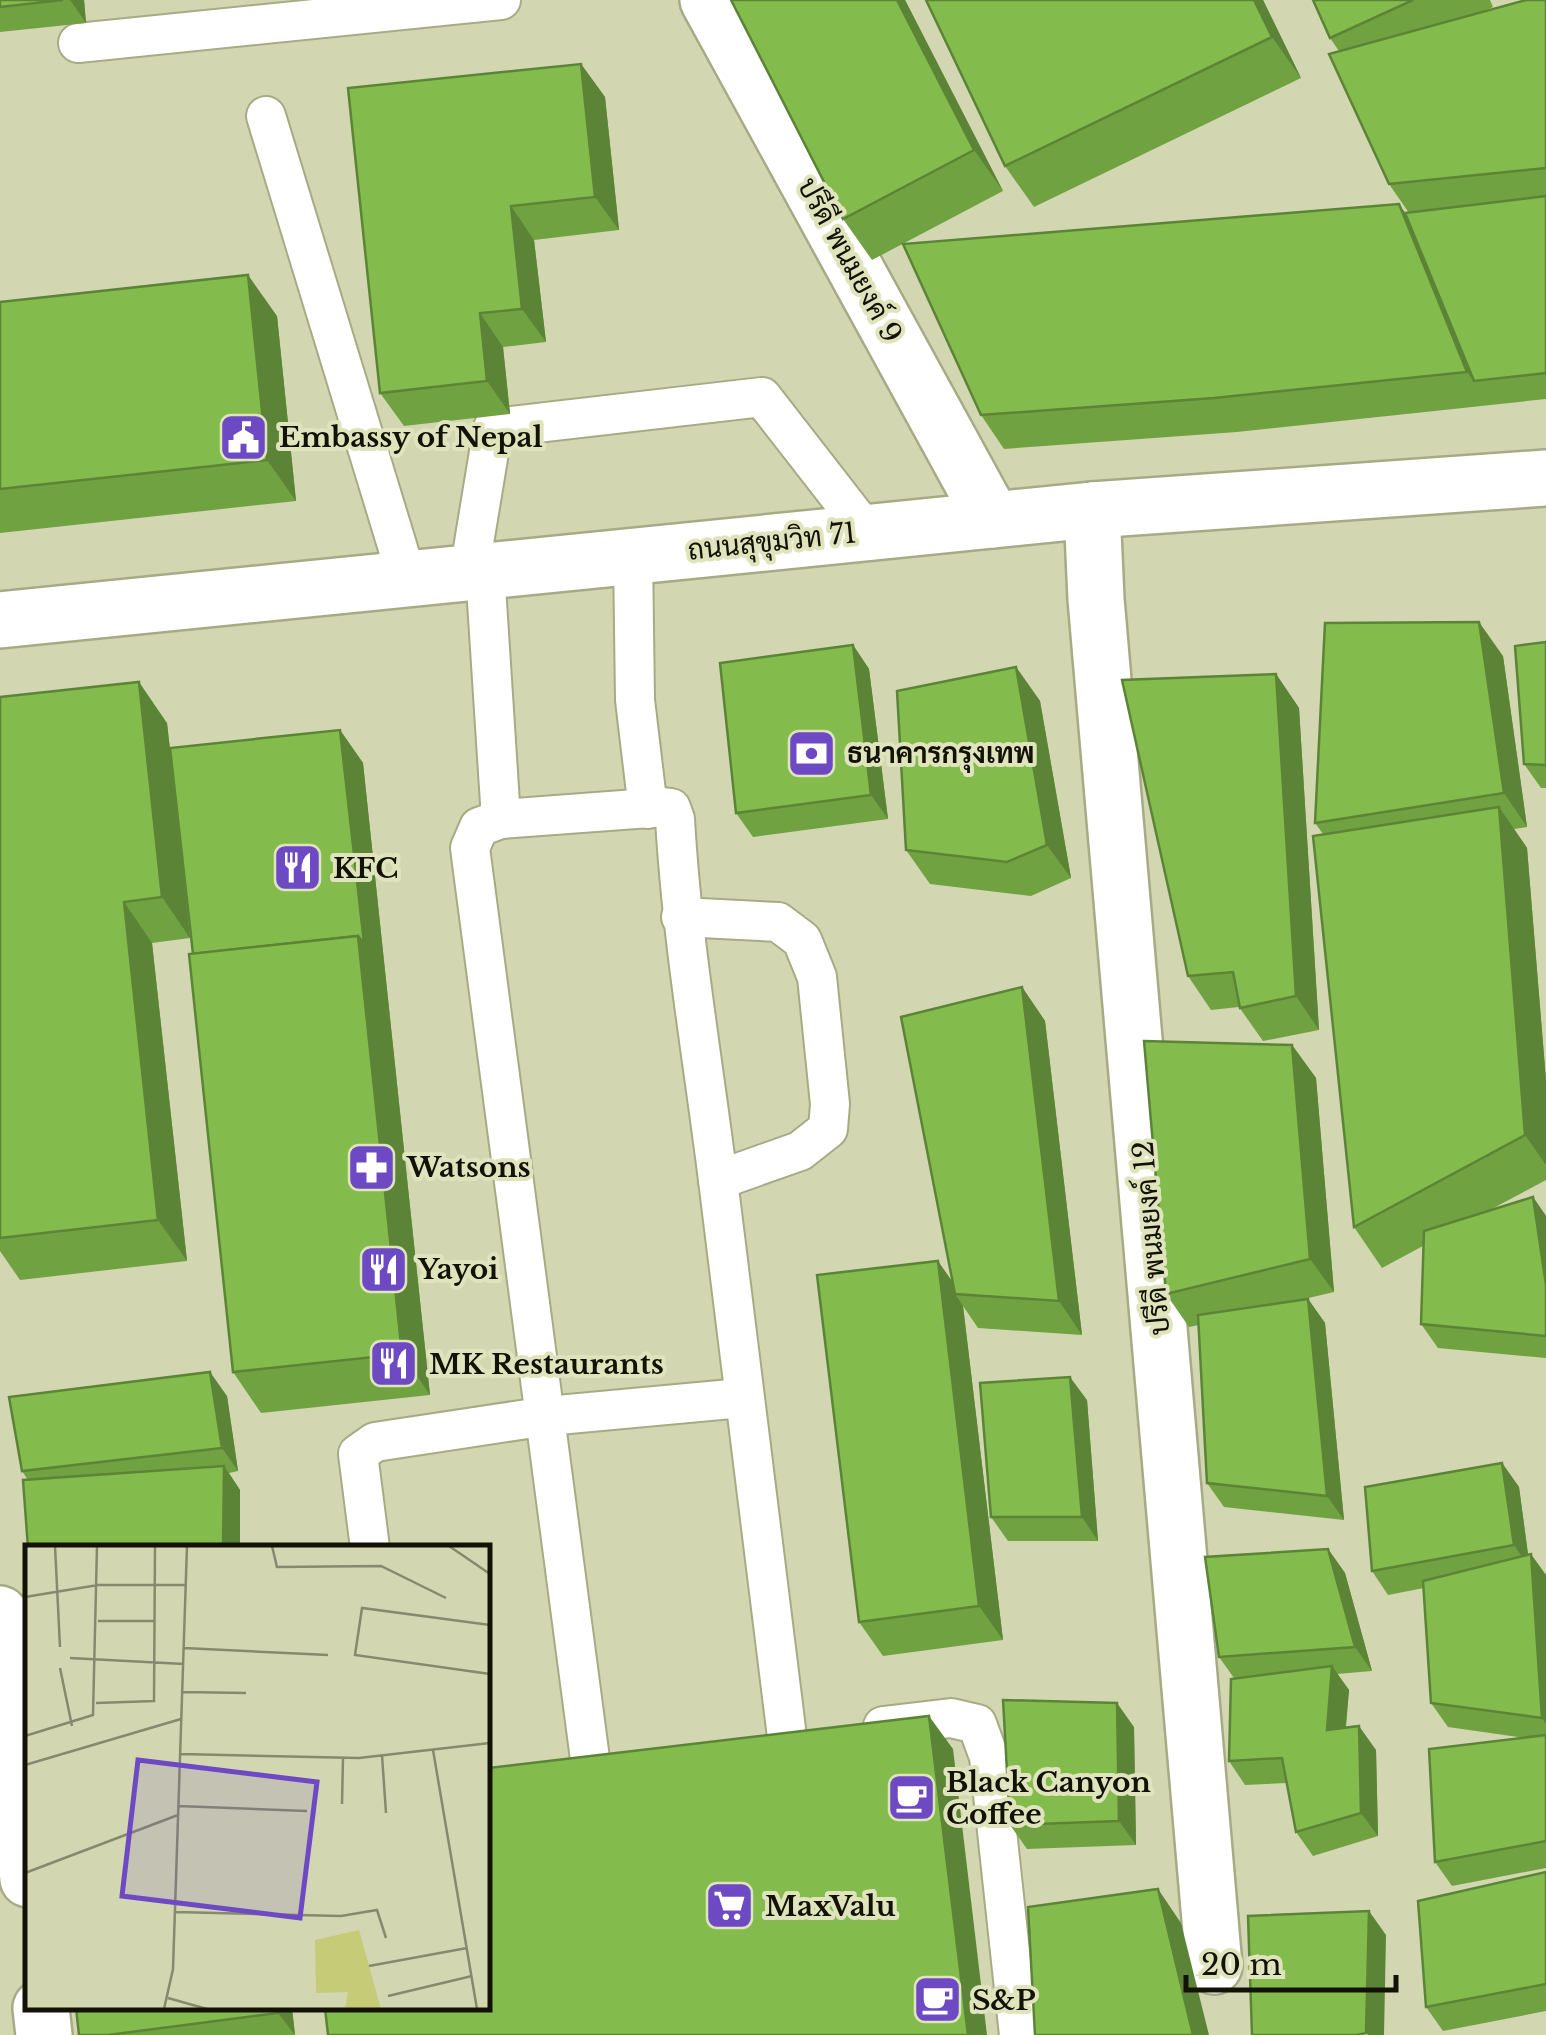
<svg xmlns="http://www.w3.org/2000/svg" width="1546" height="2035" viewBox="0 0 1546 2035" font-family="'Libre Baskerville',Sarabun,serif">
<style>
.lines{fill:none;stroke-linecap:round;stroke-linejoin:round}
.lane-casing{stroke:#a7ab85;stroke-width:42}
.street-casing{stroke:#a7ab85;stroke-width:60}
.primary-casing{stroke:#a7ab85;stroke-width:60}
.lane{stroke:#fff;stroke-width:38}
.street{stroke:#fff;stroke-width:55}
.primary{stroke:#fff;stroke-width:55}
.wall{fill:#71a242}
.shaded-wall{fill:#5c8436}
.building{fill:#83bc4d;stroke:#5c8436;stroke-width:2.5}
.labels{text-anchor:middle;stroke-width:8;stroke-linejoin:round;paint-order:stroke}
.street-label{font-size:28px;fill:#121306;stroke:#e0e4bd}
.poi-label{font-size:28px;font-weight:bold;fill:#121306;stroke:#e0e4bd;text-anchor:start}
.inset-road{fill:none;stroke:#86896d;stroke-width:2.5}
.view{fill:#6d4ac3;fill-opacity:0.15;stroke:#6d4ac3;stroke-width:5}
.inset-edge{fill:none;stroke:#121306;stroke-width:5}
</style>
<rect width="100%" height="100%" fill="#d3d7b1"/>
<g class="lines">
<defs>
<g id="lane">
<path d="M78,43L501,0"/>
<path d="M266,116L407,578"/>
<path d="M633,555L635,700L648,809"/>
<path d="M485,571L501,819"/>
<path d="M469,573L493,428L762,397L867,532"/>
<path d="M681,917L778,922L802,940L817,977L830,1104L828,1129L800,1151L718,1180"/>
<path d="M370,1548L358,1454L375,1442L547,1416L742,1398"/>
<path d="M883,1726L951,1718L977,1724L989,1757L1019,2035"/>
<path d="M590,1759L470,848L479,827L501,819L663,807L671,808L675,819C682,941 703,1060 718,1180C741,1366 763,1552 787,1737"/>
</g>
<g id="street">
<path d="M708,0L993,520"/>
<path d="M1092,510L1096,599L1214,1966"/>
<path d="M0,1614L28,1879"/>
<path d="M41,2008L44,2035"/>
</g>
<path id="primary" d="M0,620L1092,510L1546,478"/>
</defs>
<!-- lane casing -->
<use href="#lane" class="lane-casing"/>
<!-- street casing -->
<use href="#street" class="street-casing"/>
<!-- primary casing -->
<use href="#primary" class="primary-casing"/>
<!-- lane -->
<use href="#lane" class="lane"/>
<!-- street -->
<use href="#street" class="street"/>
<!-- primary -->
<use href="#primary" class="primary"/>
</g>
<!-- wall -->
<g class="wall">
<path d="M0,0H84L86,23L0,32Z"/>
<path d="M731,0H905L1003,191L872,260L843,219Z"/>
<path d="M926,0H1263L1301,78L1034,207L1005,166Z"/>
<path d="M1313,0H1490L1493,7L1484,11L1546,0V399L1237,432L1004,449L981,415L1409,213L1389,184L1339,51L1330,38Z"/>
<path d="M581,64L605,97L619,230L534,240L546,342L503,347L510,414L404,426L380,393Z"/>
<path d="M0,302L277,316L296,501L0,533Z"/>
<path d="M1546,642V788H1541L1524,764Z"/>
<path d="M853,645L869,669L888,819L753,837L736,813Z"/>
<path d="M1503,656L1527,827L1514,829L1527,848L1546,1080V1180L1488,1211L1533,1197L1546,1216V1358L1438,1348L1421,1324L1423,1246L1382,1268L1354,1227L1323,834L1315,823Z"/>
<path d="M1016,667L1040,701L1071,878L1031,896L930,884L906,850Z"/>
<path d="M1276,674L1299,708L1319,1030L1263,1041L1239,1007L1211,1010L1188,976Z"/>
<path d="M0,697L167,723L170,748L340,730L363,763L430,1395L261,1413L233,1372L193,954L174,783L190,938L152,943L187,1261L20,1280L0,1251Z"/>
<path d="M1022,987L1045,1021L1082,1335L978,1328L963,1306L1003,1640L883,1656L859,1622L953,1282Z"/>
<path d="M1292,1045L1316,1078L1334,1292L1300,1300L1308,1299L1325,1323L1344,1520L1224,1507L1207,1483L1199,1325L1189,1327L1166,1294Z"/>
<path d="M227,1396L238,1471L229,1473L240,1490L28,1480L22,1471Z"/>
<path d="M1087,1400L1098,1541H1008L991,1517Z"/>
<path d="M1502,1463L1519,1487L1528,1554L1546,1575V1868L1452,1886L1435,1862L1525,1738L1448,1727L1431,1703L1424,1588L1388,1595L1372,1571Z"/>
<path d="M1328,1549L1345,1573L1372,1671L1337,1674L1349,1690L1346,1728L1376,1750L1378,1836L1313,1856L1296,1832L1287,1783L1245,1785L1229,1761L1234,1678L1219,1657Z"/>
<path d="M1134,1727L1136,1845L1027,1849L1010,1825Z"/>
<path d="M1546,1872V2011L1443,2031L1426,2007Z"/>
<path d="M76,2008H292L295,2035H79Z"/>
</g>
<!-- shaded-wall -->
<g class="shaded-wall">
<path d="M70,0H84L86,23Z"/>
<path d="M897,0H905L1003,191L974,150Z"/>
<path d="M1254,0H1263L1301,78L1272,37Z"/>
<path d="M581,64L605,97L619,230L595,197Z"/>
<path d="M1399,204L1422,237L1474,381L1467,372Z"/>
<path d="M511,206L534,240L546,342L522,309Z"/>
<path d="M248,275L277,316L296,501L267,460Z"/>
<path d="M480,313L503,347L510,414L487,381Z"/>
<path d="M1479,622L1503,656L1527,827L1504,793Z"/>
<path d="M853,645L869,669L888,819L871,795Z"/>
<path d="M1016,667L1040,701L1071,878L1047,845Z"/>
<path d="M1276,674L1299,708L1319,1030L1296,996Z"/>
<path d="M139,682L167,723L190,938L162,897Z"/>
<path d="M340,730L363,763L430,1395L402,1354L358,936Z"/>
<path d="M1499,807L1527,848L1546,1080V1165L1525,1135Z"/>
<path d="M124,902L152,943L187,1261L158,1220Z"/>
<path d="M1022,987L1045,1021L1082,1335L1059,1301Z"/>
<path d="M1292,1045L1316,1078L1334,1292L1310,1259Z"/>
<path d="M1533,1197L1546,1216V1285Z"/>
<path d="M938,1261L961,1294H955L963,1306L1003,1640L979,1606Z"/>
<path d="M1308,1299L1325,1323L1344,1520L1327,1496Z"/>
<path d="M210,1372L227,1396L238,1471L222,1448Z"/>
<path d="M1070,1377L1087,1400L1098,1541L1082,1517Z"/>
<path d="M1502,1463L1519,1487L1530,1569L1514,1545Z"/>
<path d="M224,1466L240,1490V1548H223Z"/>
<path d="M1328,1549L1345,1573L1372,1671L1355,1647Z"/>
<path d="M1531,1554L1546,1575V1724L1542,1718Z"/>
<path d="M1332,1666L1349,1690L1343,1754L1327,1730Z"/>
<path d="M1117,1703L1134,1727L1136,1845L1119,1821Z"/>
<path d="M929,1716L953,1749L987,2035H968Z"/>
<path d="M1359,1726L1376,1750L1378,1836L1361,1813Z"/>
<path d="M1158,1889L1181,1923L1209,2035H1193Z"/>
<path d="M1369,1911L1386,1935L1384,2035H1368L1366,2033Z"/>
<path d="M278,2008H292L295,2035L278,2013Z"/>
</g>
<!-- building -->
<g class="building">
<path d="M0,0H63L0,7Z"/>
<path d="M731,0H897L974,150L843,219Z"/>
<path d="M926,0H1254L1272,37L1005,166Z"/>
<path d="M1313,0H1413L1330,38Z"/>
<path d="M1526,0H1546V168L1389,184L1329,54Z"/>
<path d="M581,64L595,197L511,206L522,309L480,313L487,381L380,393L348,88Z"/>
<path d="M1546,196V373L1474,381L1405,213Z"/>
<path d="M1399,204L1467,372L1214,398L981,415L903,244Z"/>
<path d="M248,275L267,460L0,489V302Z"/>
<path d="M1479,622L1504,793L1315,823L1325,623Z"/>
<path d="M1546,642V765L1524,764L1515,646Z"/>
<path d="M853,645L871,795L736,813L720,663Z"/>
<path d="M1016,667L1047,845L1007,862L906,850L897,691Z"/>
<path d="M1276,674L1296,996L1240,1008L1233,972L1188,976L1122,680Z"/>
<path d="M139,682L162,897L124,902L158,1220L0,1238V697Z"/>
<path d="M340,730L364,943L358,936L193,954L170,748Z"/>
<path d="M1499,807L1525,1135L1354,1227L1313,836Z"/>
<path d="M358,936L402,1354L233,1372L189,954Z"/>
<path d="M1022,987L1059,1301L955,1294L901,1017Z"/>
<path d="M1144,1041L1292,1045L1310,1259L1166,1294Z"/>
<path d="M1533,1197L1546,1285V1336L1421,1324L1424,1231Z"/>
<path d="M938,1261L979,1606L859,1622L817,1275Z"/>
<path d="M1308,1299L1327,1496L1207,1483L1198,1315Z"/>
<path d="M210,1372L222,1448L22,1471L9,1397Z"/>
<path d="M1070,1377L1082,1517H991L980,1383Z"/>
<path d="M1502,1463L1514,1545L1372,1571L1365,1487Z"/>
<path d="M224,1466L223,1548H28L23,1480Z"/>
<path d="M1328,1549L1355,1647L1219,1657L1205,1557Z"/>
<path d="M1531,1554L1542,1718L1431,1703L1423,1581Z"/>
<path d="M1332,1666L1327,1730L1359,1726L1361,1813L1296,1832L1282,1758L1229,1761L1231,1679Z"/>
<path d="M1003,1700L1117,1703L1119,1821L1010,1825Z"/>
<path d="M929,1716L968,2035H328L325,2008H488V1768Z"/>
<path d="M1546,1735V1841L1435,1862L1429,1749Z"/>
<path d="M1546,1872V1984L1426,2007L1418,1901Z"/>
<path d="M1158,1889L1193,2035H1035L1028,1907Z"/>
<path d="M1369,1911L1366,2033L1357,2035H1252L1248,1916Z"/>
<path d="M76,2008H278V2013L108,2035H79Z"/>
</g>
<!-- icons -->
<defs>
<symbol id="civic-square" viewBox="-11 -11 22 22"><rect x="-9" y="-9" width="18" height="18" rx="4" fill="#6d4ac3" stroke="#e0e4bd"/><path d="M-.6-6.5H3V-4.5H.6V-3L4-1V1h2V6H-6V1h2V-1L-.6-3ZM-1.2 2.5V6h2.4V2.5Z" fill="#fff"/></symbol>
<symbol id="bank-square" viewBox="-11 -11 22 22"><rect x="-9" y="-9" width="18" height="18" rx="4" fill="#6d4ac3" stroke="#e0e4bd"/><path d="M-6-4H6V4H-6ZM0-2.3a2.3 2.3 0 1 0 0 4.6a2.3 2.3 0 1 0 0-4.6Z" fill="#fff"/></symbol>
<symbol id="restaurant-square" viewBox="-11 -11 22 22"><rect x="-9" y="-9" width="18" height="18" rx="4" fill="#6d4ac3" stroke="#e0e4bd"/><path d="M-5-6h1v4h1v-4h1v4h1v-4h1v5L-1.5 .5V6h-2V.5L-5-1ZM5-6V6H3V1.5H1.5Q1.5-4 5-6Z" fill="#fff"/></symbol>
<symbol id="pharmacy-square" viewBox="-11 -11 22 22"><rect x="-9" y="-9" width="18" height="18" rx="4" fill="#6d4ac3" stroke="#e0e4bd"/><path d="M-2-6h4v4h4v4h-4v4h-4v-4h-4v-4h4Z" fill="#fff"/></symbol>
<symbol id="cafe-square" viewBox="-11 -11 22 22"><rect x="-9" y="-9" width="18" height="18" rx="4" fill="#6d4ac3" stroke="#e0e4bd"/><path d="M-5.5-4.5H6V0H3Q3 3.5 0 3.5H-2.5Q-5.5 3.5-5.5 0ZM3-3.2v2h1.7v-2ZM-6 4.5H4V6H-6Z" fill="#fff"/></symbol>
<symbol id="supermarket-square" viewBox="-11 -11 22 22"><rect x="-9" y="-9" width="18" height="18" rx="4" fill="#6d4ac3" stroke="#e0e4bd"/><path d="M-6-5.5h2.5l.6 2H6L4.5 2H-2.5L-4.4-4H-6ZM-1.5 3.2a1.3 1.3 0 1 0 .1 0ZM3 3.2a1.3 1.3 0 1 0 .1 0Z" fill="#fff"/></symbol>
</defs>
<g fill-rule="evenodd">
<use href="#civic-square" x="216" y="410" width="55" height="55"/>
<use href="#bank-square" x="784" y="726" width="55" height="55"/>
<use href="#restaurant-square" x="270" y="840" width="55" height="55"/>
<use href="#pharmacy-square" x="344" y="1140" width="55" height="55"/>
<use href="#restaurant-square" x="356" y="1242" width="55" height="55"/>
<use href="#restaurant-square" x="366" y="1336" width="55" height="55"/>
<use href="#cafe-square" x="884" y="1770" width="55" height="55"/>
<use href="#supermarket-square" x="702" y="1878" width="55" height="55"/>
<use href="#cafe-square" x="910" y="1972" width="55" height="55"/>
</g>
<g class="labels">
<!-- street labels -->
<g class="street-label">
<text transform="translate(850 260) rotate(61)" y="10">ปรีดี พนมยงค์ 9</text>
<text transform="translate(772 541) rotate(-6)" y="10">ถนนสุขุมวิท 71</text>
<text transform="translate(1151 1238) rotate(-95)" y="10">ปรีดี พนมยงค์ 12</text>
</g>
<!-- poi labels -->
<g class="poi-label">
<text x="279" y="447">Embassy of Nepal</text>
<text x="847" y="763">ธนาคารกรุงเทพ</text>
<text x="333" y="878">KFC</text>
<text x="407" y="1177">Watsons</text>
<text x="418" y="1279">Yayoi</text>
<text x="429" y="1374">MK Restaurants</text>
<text x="946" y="1792">Black Canyon<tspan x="946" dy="32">Coffee</tspan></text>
<text x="765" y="1916">MaxValu</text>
<text x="972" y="2010">S&amp;P</text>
</g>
</g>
<!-- overview -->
<g transform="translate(25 1545)">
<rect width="465" height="465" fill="#d3d7b1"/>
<path d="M334,385L356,464H320L323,447L291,448L290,395Z" fill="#c5cb76"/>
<path class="inset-road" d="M30,1L35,102M247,1L252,22L356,21L421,53M424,1L465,29M0,52L73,40H162M73,76H129M465,80L337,63L330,110L465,129M159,103L303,110M45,113L159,119M35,123L47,181M158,147L221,148M71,158L129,156L130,1M0,191L68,170L72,1M408,205L452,464M156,209L334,213L465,198M357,210L361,268M0,220L156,174M317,259L318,213M153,261L282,266M0,328L153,270M151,367L316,371L352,365L361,393M344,421L442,403M363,451L447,431M143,453L182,464M139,464L148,424L162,1"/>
<path class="view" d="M113,215L292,237L275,373L97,351Z"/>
<rect width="465" height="465" class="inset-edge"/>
</g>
<!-- scale -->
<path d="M1186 1975v15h210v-15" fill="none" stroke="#121306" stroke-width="5"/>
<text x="1201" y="1975" font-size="30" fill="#121306" stroke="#e0e4bd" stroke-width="8" paint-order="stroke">20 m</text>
</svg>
